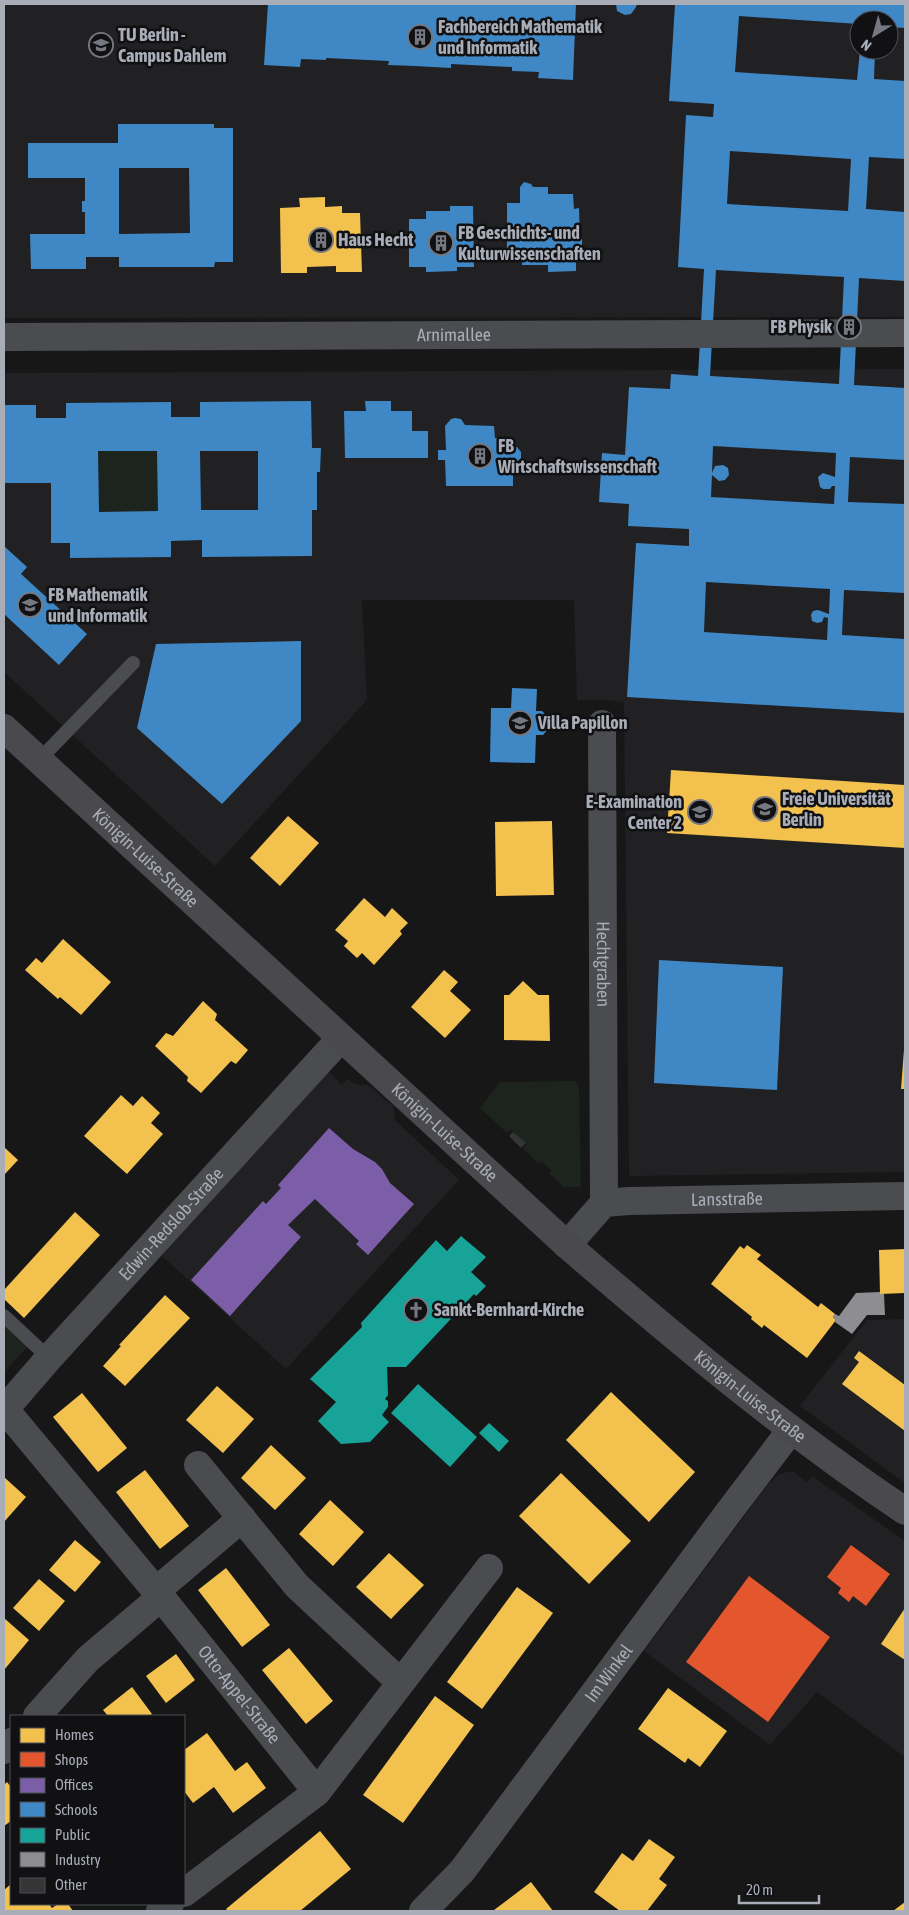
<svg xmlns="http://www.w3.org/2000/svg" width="909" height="1915" viewBox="0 0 909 1915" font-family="'Asap Condensed',sans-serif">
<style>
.built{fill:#212123;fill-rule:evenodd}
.green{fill:#1d241e}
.homes{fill:#f2c14e}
.shops{fill:#e4572e}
.offices{fill:#7b5ea7}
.schools{fill:#3f88c5;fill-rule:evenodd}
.public{fill:#17a398}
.industry{fill:#8d8d92}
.building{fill:#353536}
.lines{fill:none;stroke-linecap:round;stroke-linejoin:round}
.lane{stroke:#4b4c50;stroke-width:14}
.street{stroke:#4b4c50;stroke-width:28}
.secondary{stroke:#4a4a4e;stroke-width:28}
.labels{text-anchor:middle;stroke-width:5;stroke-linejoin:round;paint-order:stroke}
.poi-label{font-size:18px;font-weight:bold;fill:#a8adb8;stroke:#111113;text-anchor:start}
.street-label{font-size:18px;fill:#a8adb8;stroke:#111113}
</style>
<rect width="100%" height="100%" fill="#171717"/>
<!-- built -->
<g class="built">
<path d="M4,4H905V317L4,318ZM859,20H889V50H859Z"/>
<path d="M905,369V1172L629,1176L624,702L606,700H577L574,600H362L367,700L215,866L4,672V373Z"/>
<path d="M326,1072H329L342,1085L348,1079L355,1084L368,1085L393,1106L395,1120L459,1180L286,1369L162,1256L185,1225Z"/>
<path d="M905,1319V1483L800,1406L867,1320Z"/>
<path d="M793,1471L807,1483L812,1476L905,1541V1757L817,1692L770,1745L644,1651L769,1483L779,1474Z"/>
</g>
<!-- green -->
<g class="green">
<path d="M98,451H157L158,511L99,512Z"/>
<path d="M576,1081L579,1088L581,1187H564L549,1173L551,1170L542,1162L539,1164L523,1149L527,1144L511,1130L507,1133L480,1108L500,1082Z"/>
<path d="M4,1326L27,1347L4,1372Z"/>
</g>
<!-- homes -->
<g class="homes">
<path d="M325,197V207L342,206V213H360L362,272H336V266L307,267V273H281L280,208L300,207L299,198Z"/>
<path d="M671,770L905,785V848L667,833Z"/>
<path d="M288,816L319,843L280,886L250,858Z"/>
<path d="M552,821L554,895L496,896L495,822Z"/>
<path d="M364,898L385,917L392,908L408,923L400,931L402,934L374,965L362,953L357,958L344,946L348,941L335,930Z"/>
<path d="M63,939L111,982L81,1015L60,997L58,999L25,970L36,958L42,963Z"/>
<path d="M444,970L458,982L450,991L471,1010L445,1038L411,1007Z"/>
<path d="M523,981L538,995H549L550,1041L504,1040V995H509Z"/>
<path d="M203,1001L217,1014L215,1020L248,1050L236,1064L231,1061L201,1093L187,1081L188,1077L155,1046L166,1033L173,1036Z"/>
<path d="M904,1050H905V1089H901Z"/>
<path d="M121,1095L133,1106L142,1096L160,1113L151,1123L163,1134L127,1174L84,1136Z"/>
<path d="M4,1147L18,1160L4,1175Z"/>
<path d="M75,1212L100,1235L24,1318L4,1299V1290Z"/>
<path d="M747,1245L761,1255L757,1259L818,1307L821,1303L835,1314L833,1317L836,1320L807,1358L764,1325L762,1328L751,1319L752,1317L711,1284L740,1246L744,1249Z"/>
<path d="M905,1249V1293L880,1294L879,1250Z"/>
<path d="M165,1295L190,1318L125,1386L103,1366L121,1346L119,1345Z"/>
<path d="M859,1351L905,1385V1431L842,1384L859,1362L854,1358Z"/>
<path d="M217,1386L254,1419L223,1453L186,1420Z"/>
<path d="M611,1392L695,1472L649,1522L566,1440Z"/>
<path d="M82,1393L127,1448L98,1472L53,1417Z"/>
<path d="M271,1445L306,1478L275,1510L241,1478Z"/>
<path d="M145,1470L189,1526L160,1549L116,1492Z"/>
<path d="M561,1473L631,1541L589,1584L519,1516Z"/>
<path d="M4,1477L26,1497L4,1522Z"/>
<path d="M330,1500L364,1532L333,1566L299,1534Z"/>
<path d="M75,1540L101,1562L75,1592L49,1570Z"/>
<path d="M389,1553L424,1585L391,1619L356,1587Z"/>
<path d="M226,1568L270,1625L242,1647L198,1590Z"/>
<path d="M39,1579L65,1601L39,1631L13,1608Z"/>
<path d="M517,1587L553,1613L482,1709L447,1682Z"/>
<path d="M905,1608V1660L881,1644Z"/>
<path d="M4,1618L29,1640L4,1670Z"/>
<path d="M289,1648L333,1701L306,1724L262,1670Z"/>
<path d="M176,1654L195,1680L166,1703L146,1676Z"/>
<path d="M132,1687L152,1714L149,1716H108L103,1710Z"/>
<path d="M668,1688L727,1731L700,1767L688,1758L685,1763L638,1729Z"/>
<path d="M435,1696L474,1725L403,1823L363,1795Z"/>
<path d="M207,1733L235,1771L247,1762L266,1788L233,1813L214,1787L193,1803L184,1791V1750Z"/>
<path d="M7,1782L11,1787V1821L4,1826V1785Z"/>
<path d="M320,1831L351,1869L300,1911H228L226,1909Z"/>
<path d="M649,1839L675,1857L659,1879L667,1885L647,1911H620L594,1892L622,1853L633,1861Z"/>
<path d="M531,1882L553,1911H492L494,1910Z"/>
<path d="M11,1884V1904H49L52,1908L58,1904H68L73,1911H4V1890Z"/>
<path d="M905,1902V1911H893Z"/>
</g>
<!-- shops -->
<g class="shops">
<path d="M851,1545L890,1574L866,1606L853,1596L849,1602L838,1593L841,1588L827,1577Z"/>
<path d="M749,1576L830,1637L768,1722L686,1662Z"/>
</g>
<!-- offices -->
<path class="offices" d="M329,1128L353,1149L375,1162L382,1169L390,1183L414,1204L368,1255L356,1244L359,1241L315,1199L288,1225L301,1237L230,1316L191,1280L263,1201L266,1204L281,1188L278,1185Z"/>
<!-- schools -->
<g class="schools">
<path d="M268,4H576L573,80L538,78L539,72L512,71V67L451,64V68L415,66L388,65L389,61L326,58V60L301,59L300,67L264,65Z"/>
<path d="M616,4H637L636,7L631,14L625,15L617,11Z"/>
<path d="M675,4H905V28L889,27V20H859V24L739,16L735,72L857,80L860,50H875L874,79L905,81V159L869,157L866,209L905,212V281L859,278L854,385L905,388V460L850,457L848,502L905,504V593L844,590L842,635L905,639V713L627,697L636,543L689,546V529L628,526L629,504L599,502L602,453L625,455L629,387L670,389L671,374L698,376L704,269L678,267L686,115L713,117L714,104L669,101ZM730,151L851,159L848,211L727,204ZM716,270L844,277L839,384L710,376ZM713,446L836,453L835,477L823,473L818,477L820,487L823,489H830L832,486H835L834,504L711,497L712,475L719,481L725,480L729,475L728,468L723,465L715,466L712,473ZM706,582L830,589L829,614L818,610L813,611L811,615L812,621L817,623L822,622L824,617L828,618L827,640L704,632Z"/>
<path d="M118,124H214V128H233V262H215L214,267H119V257H86V269H31L30,234H85V212H82V201H85V178H28V143H118ZM119,168H189L190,233L119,234Z"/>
<path d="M524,182L531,184L533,187H548V194H573L574,209L579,208L580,239H582V254L576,255V271L548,272V265H522V261H507V203H520V187Z"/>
<path d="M450,206H473L474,267H457V271L426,272V267H409V219H426V211H450Z"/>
<path d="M311,401L312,448H321L320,472H317V510H312V556L202,557V540L171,541V557L70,558V543H51V483H4V405H36V418H66V403L171,402V417H200V402ZM98,451H157L158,511L99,512ZM200,451H258V510H201Z"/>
<path d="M365,401H391V411H412V431H428V458H345L344,411H366Z"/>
<path d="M455,418L461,419L465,425L494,426L495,438H513V447H517L521,452V461L517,466H513V486H446L445,460H438V450H446L445,426L451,419Z"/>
<path d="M4,546L27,567L21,574L87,634L59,665L4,614Z"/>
<path d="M301,641V721L222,804L137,728L156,644Z"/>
<path d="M512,688L537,689L536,711H542L549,718V728L543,735H536L535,763L490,762L491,708H511Z"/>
<path d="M659,960L783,967L777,1090L654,1083Z"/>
</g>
<!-- public -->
<g class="public">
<path d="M461,1236L486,1257L471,1272L486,1286L476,1296L474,1294L406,1367H387L388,1395L385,1399L388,1401V1407L382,1415L389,1422L370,1442L341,1444L318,1421L336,1402L310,1379L362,1327L361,1323L436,1240L447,1251Z"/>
<path d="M418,1384L477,1437L450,1467L391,1413Z"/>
<path d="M489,1423L509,1441L499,1452L479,1433Z"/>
</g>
<!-- industry -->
<path class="industry" d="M880,1292V1294H884L885,1315H867L852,1334L835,1322L836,1320L833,1317L835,1314L839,1316L856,1293Z"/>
<!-- building -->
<path class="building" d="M513,1132L526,1143L521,1148L509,1136Z"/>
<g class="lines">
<!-- lane -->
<g class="lane">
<path d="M39,760L133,663"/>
<path d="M4,1316L49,1358"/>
</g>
<!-- street -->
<g class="street">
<path id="s1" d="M4,337L905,333"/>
<path id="s2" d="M602,724L604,1203"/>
<path id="s3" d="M567,1245L604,1203L629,1201L905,1196"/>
<path id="s4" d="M4,1410L49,1358L341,1038"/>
<path id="s5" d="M4,1412L13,1419L161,1597L317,1792"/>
<path d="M198,1465L297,1586L400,1682"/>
<path d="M156,1591L242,1518"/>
<path d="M37,1716L88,1659L161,1597"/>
<path d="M4,1750L11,1742"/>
<path d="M184,1893L317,1792L489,1568"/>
<path d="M160,1911L170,1904"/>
<path id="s6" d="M423,1911L462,1871L731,1509L791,1430"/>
</g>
<!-- secondary -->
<path class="secondary" id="s7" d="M4,728L567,1245C676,1339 786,1431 905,1511"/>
</g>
<!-- icons -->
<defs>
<symbol id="building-ring" viewBox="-11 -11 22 22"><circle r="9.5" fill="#111113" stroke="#757880" stroke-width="1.5"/><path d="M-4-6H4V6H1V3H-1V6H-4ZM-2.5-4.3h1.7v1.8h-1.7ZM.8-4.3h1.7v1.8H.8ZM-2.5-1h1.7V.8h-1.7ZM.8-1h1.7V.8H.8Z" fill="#757880"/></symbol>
<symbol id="university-ring" viewBox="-11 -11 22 22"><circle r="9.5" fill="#111113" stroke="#757880" stroke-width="1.5"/><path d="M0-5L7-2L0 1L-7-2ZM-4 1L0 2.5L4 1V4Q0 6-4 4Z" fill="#757880"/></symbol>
<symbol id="school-ring" viewBox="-11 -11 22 22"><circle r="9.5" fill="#111113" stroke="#757880" stroke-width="1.5"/><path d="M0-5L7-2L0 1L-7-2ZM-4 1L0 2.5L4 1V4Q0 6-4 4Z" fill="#757880"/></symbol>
<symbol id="church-ring" viewBox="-11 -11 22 22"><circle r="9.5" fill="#111113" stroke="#757880" stroke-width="1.5"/><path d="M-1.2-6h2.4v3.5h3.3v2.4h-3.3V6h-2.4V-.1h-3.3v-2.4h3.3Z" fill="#757880"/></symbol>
</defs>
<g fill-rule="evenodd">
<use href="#building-ring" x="406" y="23" width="28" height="28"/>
<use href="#university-ring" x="87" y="31" width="28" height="28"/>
<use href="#building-ring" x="307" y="226" width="28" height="28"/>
<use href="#building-ring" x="427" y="229" width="28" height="28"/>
<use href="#building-ring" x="835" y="313" width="28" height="28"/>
<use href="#building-ring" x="466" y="442" width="28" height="28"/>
<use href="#university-ring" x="16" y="591" width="28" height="28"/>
<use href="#school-ring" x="506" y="709" width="28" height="28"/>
<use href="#university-ring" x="751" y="795" width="28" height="28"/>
<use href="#university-ring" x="686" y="798" width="28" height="28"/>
<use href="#church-ring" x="402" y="1296" width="28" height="28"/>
</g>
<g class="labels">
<!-- poi labels -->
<g class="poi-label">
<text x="438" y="33">Fachbereich Mathematik<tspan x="438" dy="21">und Informatik</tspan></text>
<text x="118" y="41">TU Berlin -<tspan x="118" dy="21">Campus Dahlem</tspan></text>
<text x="458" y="239">FB Geschichts- und<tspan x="458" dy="21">Kulturwissenschaften</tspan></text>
<text x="338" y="246">Haus Hecht</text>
<text x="832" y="333" text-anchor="end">FB Physik</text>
<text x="498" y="452">FB<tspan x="498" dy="21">Wirtschaftswissenschaft</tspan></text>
<text x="48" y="601">FB Mathematik<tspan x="48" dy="21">und Informatik</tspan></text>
<text x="538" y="729">Villa Papillon</text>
<text x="782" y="805">Freie Universität<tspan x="782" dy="21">Berlin</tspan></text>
<text x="682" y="808" text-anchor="end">E-Examination<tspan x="682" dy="21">Center 2</tspan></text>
<text x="434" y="1316">Sankt-Bernhard-Kirche</text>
</g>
<!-- street labels -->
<g class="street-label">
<text dy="6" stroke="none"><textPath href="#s1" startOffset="450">Arnimallee</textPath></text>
<text dy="6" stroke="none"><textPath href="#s7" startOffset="192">Königin-Luise-Straße</textPath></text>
<text dy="6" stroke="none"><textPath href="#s2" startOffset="240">Hechtgraben</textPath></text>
<text dy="6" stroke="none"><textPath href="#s7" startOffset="598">Königin-Luise-Straße</textPath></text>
<text dy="6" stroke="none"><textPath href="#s3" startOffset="179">Lansstraße</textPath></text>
<text dy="6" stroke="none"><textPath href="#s4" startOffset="250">Edwin-Redslob-Straße</textPath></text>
<text dy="6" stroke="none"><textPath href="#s7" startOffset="1002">Königin-Luise-Straße</textPath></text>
<text dy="6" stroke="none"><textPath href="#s6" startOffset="302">Im Winkel</textPath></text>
<text dy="6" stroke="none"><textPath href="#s5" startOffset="368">Otto-Appel-Straße</textPath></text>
</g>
</g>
<!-- border -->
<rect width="909" height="1915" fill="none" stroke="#a8adb8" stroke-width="10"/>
<!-- legend -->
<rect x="10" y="1715" width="175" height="190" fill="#111113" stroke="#4d4f55"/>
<rect x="20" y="1728" width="25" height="15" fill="#f2c14e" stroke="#4d4f55"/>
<text x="55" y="1740" font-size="15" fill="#a8adb8">Homes</text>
<rect x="20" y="1752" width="25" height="15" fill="#e4572e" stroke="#4d4f55"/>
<text x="55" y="1765" font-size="15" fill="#a8adb8">Shops</text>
<rect x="20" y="1778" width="25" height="15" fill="#7b5ea7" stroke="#4d4f55"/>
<text x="55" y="1790" font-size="15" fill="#a8adb8">Offices</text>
<rect x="20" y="1802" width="25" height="15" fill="#3f88c5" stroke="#4d4f55"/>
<text x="55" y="1815" font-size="15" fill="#a8adb8">Schools</text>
<rect x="20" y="1828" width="25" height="15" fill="#17a398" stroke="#4d4f55"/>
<text x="55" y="1840" font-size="15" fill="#a8adb8">Public</text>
<rect x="20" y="1852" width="25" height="15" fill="#8d8d92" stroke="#4d4f55"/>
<text x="55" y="1865" font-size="15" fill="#a8adb8">Industry</text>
<rect x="20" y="1878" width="25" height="15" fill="#353536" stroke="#4d4f55"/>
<text x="55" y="1890" font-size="15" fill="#a8adb8">Other</text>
<!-- north arrow -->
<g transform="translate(874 35) rotate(217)"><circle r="24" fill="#111113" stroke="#4d4f55"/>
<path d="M0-4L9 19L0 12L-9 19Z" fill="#757880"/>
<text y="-8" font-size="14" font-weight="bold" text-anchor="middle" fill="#a8adb8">N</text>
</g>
<!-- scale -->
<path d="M739 1895v8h80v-8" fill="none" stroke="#a8adb8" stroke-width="2.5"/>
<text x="746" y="1895" font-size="15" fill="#a8adb8" stroke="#111113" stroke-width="4" paint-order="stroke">20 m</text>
</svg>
